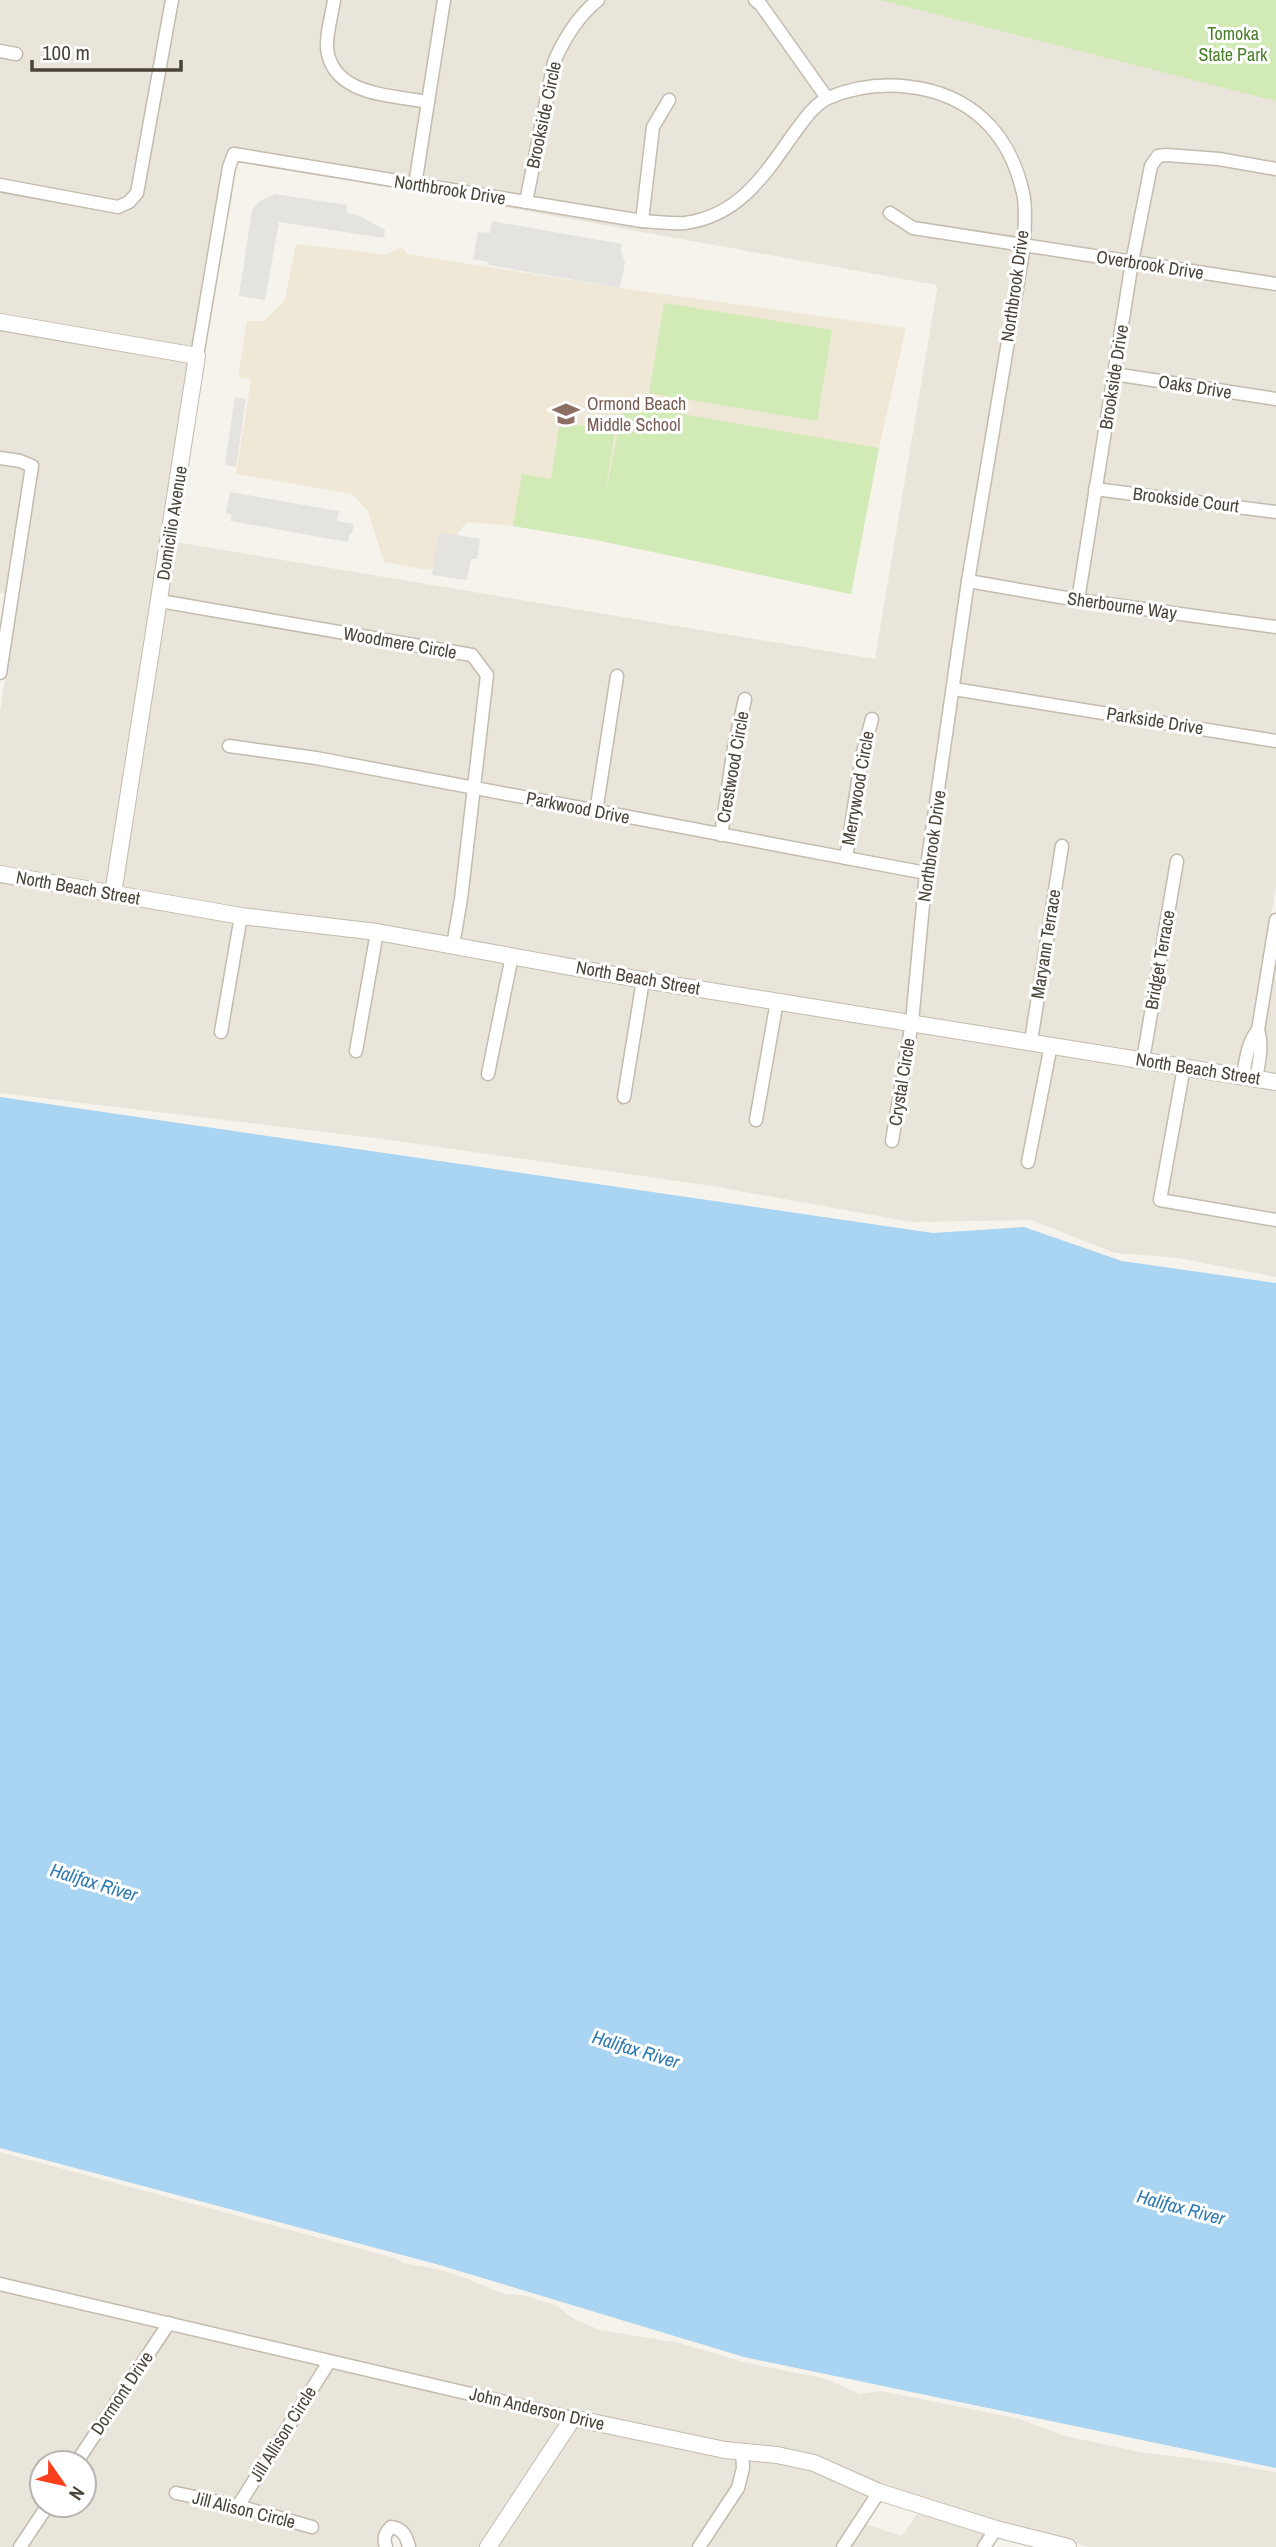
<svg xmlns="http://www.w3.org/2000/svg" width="1276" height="2547" viewBox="0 0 1276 2547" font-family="'Archivo Narrow',sans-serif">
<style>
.residential{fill:#eae5da}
.education{fill:#efe8d6}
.green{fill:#d2eab5}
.parking{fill:#e5e3e0}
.water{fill:#a9d4f2}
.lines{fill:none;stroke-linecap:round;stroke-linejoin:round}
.minor-casing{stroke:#c2bbae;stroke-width:15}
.tertiary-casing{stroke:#c2bbae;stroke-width:18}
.minor{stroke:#fff;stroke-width:12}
.tertiary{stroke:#fff;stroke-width:16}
.labels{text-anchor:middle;stroke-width:6;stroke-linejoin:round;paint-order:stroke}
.park-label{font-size:18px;fill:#4a7f2a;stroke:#fff}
.street-label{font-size:18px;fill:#4b4439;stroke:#fff}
.education-label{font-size:18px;fill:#785e54;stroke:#fff;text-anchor:start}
.water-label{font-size:19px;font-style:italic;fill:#2e7ab2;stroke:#fff}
</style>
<rect width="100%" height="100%" fill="#f6f3ec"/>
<!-- residential -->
<g class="residential">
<path d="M0,0H167L131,191L126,198L116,202L0,179V56L20,60L21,50L0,46Z"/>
<path d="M178,0H328V69L340,85L363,95L421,106L410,178L229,148L223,166L192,350L0,317V190L131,209L137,205L142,195Z"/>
<path d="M340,0H438L423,96L365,85L348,78L337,65L333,48Z"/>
<path d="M449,0H589L557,40L548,59L522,196L421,180Z"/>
<path d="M607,0H746L757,8L820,97L802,113L751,183L714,209L683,218L648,216L658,129L676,99L667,93L647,125L637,215L533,197L559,64L567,46L592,12Z"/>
<path d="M763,0H960L1276,86V164L1155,149L1151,151L1146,164L1127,256L1029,241L1020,166L965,101L928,84L881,79L829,92Z"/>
<path d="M884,89L927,94L961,110L979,122L995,141L1010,168L1019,196L1018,239L915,223L888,206L883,214L910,232L1017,250L922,866L852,854L868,758L878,715L867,713L857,755L841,852L727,831L740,748L751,696L740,693L729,746L716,829L602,808L623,672L612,670L591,806L481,784L493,676L489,666L476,652L166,597L175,542L875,659L937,289L936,285L321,174L647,227L742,205L759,191L811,120L830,103Z"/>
<path d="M1161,161L1219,165L1276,174V278L1138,258L1156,169Z"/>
<path d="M1028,252L1125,266L1073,594L975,577Z"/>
<path d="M1136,268L1276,289V394L1121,370Z"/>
<path d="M0,328L191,361L108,888L0,869V711L39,464L0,453Z"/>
<path d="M1119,380L1276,404V507L1102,484Z"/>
<path d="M0,463L26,469L6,594L0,593Z"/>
<path d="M1100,494L1276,517V622L1084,596Z"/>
<path d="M973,588L1276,633V736L960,685Z"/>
<path d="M164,608L470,660L481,675L469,782L316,753L224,741V751L315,763L468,792L448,939L242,910L119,890Z"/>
<path d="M959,695L1276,746V886L1253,1027L1247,1034L1242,1049L1238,1070L1149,1055L1184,858L1173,855L1138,1054L1037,1037L1068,842L1058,839L1026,1035L918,1018L932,874Z"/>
<path d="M479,795L920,877L907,1016L460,941Z"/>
<path d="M0,880L235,920L214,1035L225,1039L246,921L371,936L350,1054L360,1057L382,938L506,960L481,1077L491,1080L517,962L637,984L617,1100L628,1103L648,985L770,1005L750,1123L760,1126L781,1007L906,1026L886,1144L897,1148L917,1028L1045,1049L1021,1165L1031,1168L1056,1051L1178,1071L1153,1204L1276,1225V1277L1178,1258L1115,1253L1031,1220L911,1222L712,1186L383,1139L0,1093Z"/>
<path d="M1276,956V1077L1263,1075L1266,1054L1264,1030Z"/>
<path d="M1189,1073L1276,1087V1215L1166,1196Z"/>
<path d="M0,2152L395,2258L403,2263L437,2269L465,2278L504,2294L522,2295L556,2305L574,2319L600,2330L680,2343L743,2362L826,2379L860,2394L881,2391L1020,2419L1065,2436L1140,2452L1224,2463L1276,2472V2547H1090L998,2524L741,2448L570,2412L0,2278Z"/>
<path d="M0,2289L160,2326L69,2463H42V2503L13,2547H0Z"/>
<path d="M172,2329L320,2365L235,2500L172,2487L170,2497L236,2511L316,2533L318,2523L246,2503L332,2368L564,2421L481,2547H414L387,2523L380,2531V2547H27L55,2505H84L83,2463Z"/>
<path d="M576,2424L736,2457L737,2468L733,2485L692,2547H495Z"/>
<path d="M748,2459L813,2468L871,2494L836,2547H706L743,2491L747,2480Z"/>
<path d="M917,2514L987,2532L977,2547H850L865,2524L902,2536Z"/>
</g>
<!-- education -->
<path class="education" d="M296,244L381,254H388L402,247L407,254L620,288L906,328L879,448L851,594L596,540L513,526L467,522L456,535L450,561L428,570L384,562L368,511L352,494L236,474L251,380L238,377L247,321H264L285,300Z"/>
<!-- green -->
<g class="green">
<path d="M880,0H1276V101Z"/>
<path d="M664,303L832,330L817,421L649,393Z"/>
<path d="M624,404L879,448L851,594L596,540L513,526L522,474L551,479L560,422L615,431L604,499Z"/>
</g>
<!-- parking -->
<g class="parking">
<path d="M275,194L347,205L346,213L360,216L385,230L384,238L279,222L265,300L239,296L252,210L258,202Z"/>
<path d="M492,221L622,244L621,250L625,263L620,288L488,265V262L473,259L478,232L490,233Z"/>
<path d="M235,397L246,399L236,467L225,465Z"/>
<path d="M230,492L339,511L337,521L354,524L352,533H350L348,542L230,521L232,515L226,513Z"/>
<path d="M439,532L480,539L477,559H471L467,580L432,575Z"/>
</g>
<!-- water -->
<path class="water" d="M0,1097L933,1233L1024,1227L1122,1261L1276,1283V2468L744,2357L436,2264L0,2148Z"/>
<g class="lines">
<defs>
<g id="minor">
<path d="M334,0C332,15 326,33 327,48C332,96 392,95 428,102L444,0"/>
<path d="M755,0L761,5L827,98"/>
<path d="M0,51L16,54"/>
<path d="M0,185L118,207L129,202L137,193L172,0"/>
<path d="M415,185L428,102"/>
<path d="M526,202L554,62C564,39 578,16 598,0"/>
<path d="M890,213L913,228L1276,284"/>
<path d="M642,221L653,127L669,100"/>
<path d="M197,356L229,167L234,154L642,221C656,222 671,224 685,223C738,216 764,176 792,136C802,123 813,105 828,98C877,77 943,82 983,119C1004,138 1017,166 1023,193C1027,209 1024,229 1024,246L968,581L926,873L912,1022L892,1141"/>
<path d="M1114,374L1276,399"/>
<path d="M0,458L20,461L32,466L0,673"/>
<path d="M1095,489L1276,512"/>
<path d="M968,581L1078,600L1276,627"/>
<path d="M1078,600L1132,262L1151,166L1158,156L1166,155L1219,159L1276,169"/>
<path d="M160,601L472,655L487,675L461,899L453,945"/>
<path d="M954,689L1276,741"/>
<path d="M229,746L316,758L926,873"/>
<path d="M596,812L617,676"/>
<path d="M721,835L734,747L745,699"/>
<path d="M846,858L862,756L872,719"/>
<path d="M1258,1030L1276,920"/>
<path d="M221,1032L241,916"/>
<path d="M1031,1041L1062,846"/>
<path d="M356,1051L377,932"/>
<path d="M1143,1060L1177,861"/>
<path d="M1184,1067L1160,1200L1276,1220"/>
<path d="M488,1074L512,956"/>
<path d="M1243,1076C1246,1060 1247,1043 1258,1030C1263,1046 1259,1062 1256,1079"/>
<path d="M624,1097L643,980"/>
<path d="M756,1120L777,1001"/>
<path d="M1028,1162L1051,1045"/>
<path d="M0,2284L573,2418"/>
<path d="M76,2463L169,2323"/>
<path d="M176,2493L238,2506L312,2527"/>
<path d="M238,2506L329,2362"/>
<path d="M20,2547L48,2505"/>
<path d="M386,2547C383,2538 385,2533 391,2527C402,2528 407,2537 409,2547"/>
<path d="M699,2547L738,2488L743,2468L742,2453"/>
<path d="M843,2547L879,2492"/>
<path d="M984,2547L996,2529"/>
</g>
<g id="tertiary">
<path d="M0,322L197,356L113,894"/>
<path d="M0,874L241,916L377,932L643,980L1276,1082"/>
<path d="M488,2547L573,2418L725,2450L777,2455L814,2463L879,2492L996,2529L1068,2547"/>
</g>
</defs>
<!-- minor casing -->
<use href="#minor" class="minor-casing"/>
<!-- tertiary casing -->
<use href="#tertiary" class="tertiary-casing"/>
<!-- minor -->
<use href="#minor" class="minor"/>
<!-- tertiary -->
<use href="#tertiary" class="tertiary"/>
</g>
<!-- icons -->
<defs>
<symbol id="school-bare" viewBox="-9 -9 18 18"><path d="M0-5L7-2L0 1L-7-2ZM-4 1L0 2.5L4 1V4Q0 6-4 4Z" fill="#8d6e63" stroke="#fff" stroke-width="2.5" paint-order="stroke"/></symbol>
</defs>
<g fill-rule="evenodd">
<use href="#school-bare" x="547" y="395" width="38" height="38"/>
</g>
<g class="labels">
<!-- park labels -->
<g class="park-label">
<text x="1233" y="40">Tomoka<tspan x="1233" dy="21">State Park</tspan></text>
</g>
<!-- street labels -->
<g class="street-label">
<text transform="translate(544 115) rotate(-78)" y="6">Brookside Circle</text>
<text transform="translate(450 190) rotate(9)" y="6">Northbrook Drive</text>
<text transform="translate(1150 265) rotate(9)" y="6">Overbrook Drive</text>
<text transform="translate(1015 286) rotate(-82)" y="6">Northbrook Drive</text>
<text transform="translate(1114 377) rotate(-81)" y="6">Brookside Drive</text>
<text transform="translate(1195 387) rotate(9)" y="6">Oaks Drive</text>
<text transform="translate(1186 500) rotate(7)" y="6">Brookside Court</text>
<text transform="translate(172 523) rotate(-81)" y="6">Domicilio Avenue</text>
<text transform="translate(1122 606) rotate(8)" y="6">Sherbourne Way</text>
<text transform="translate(400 643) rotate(10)" y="6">Woodmere Circle</text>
<text transform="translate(1155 721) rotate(9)" y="6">Parkside Drive</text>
<text transform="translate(733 767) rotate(-80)" y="6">Crestwood Circle</text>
<text transform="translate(858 788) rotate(-80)" y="6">Merrywood Circle</text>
<text transform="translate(578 808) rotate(11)" y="6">Parkwood Drive</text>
<text transform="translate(932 846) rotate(-82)" y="6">Northbrook Drive</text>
<text transform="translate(78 888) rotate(10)" y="6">North Beach Street</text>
<text transform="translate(1046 944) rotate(-81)" y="6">Maryann Terrace</text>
<text transform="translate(1160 960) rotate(-80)" y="6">Bridget Terrace</text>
<text transform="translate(638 978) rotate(10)" y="6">North Beach Street</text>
<text transform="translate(1198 1069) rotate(9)" y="6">North Beach Street</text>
<text transform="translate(902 1082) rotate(-81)" y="6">Crystal Circle</text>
<text transform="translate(122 2393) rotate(-56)" y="6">Dormont Drive</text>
<text transform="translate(537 2409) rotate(13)" y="6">John Anderson Drive</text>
<text transform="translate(283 2434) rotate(-58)" y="6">Jill Allison Circle</text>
<text transform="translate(244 2510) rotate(14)" y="6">Jill Alison Circle</text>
</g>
<!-- education labels -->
<g class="education-label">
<text x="587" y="410">Ormond Beach<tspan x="587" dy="21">Middle School</tspan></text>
</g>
<!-- water labels -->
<g class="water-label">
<text transform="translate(94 1882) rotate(17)" y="7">Halifax River</text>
<text transform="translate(636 2049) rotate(17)" y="7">Halifax River</text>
<text transform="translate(1181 2207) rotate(15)" y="7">Halifax River</text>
</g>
</g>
<!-- north arrow -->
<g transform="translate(63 2484) rotate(124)"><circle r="33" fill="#ffffff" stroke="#b7b4b0" stroke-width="2"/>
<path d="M0-5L12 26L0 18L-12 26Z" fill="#fc3f1d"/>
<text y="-10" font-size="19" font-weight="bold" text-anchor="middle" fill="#4b4439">N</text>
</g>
<!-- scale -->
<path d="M32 60v10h149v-10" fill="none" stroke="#4b4439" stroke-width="3.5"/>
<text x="42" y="60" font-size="21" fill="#4b4439" stroke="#ffffff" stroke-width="5" paint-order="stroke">100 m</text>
</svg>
